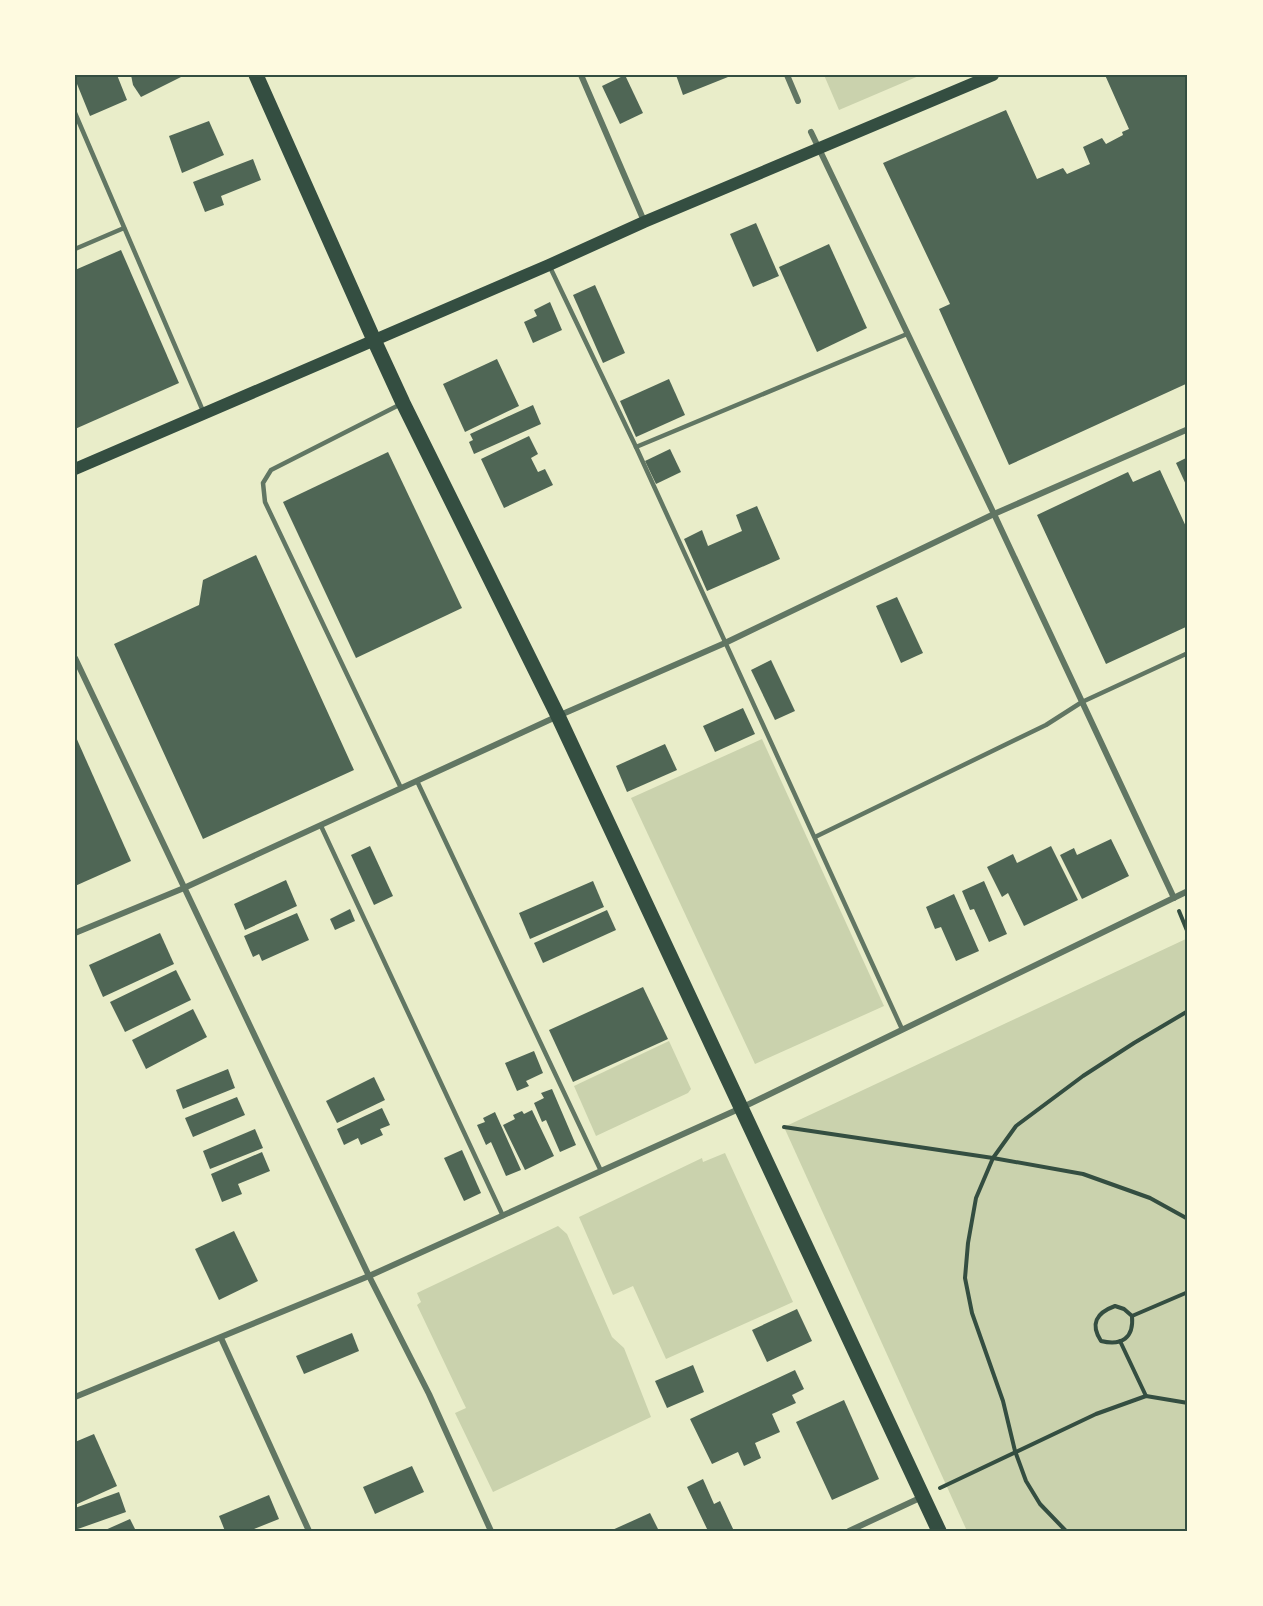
<svg xmlns="http://www.w3.org/2000/svg" width="1263" height="1606" viewBox="0 0 1263 1606" font-family="Overpass,sans-serif">
<style>
.green{fill:#cad2ad}
.building{fill:#4f6655}
.lines{fill:none;stroke-linecap:round;stroke-linejoin:round}
.path{stroke:#344e41;stroke-width:4}
.service{stroke:#617663;stroke-width:4.5}
.minor{stroke:#617663;stroke-width:6}
.secondary{stroke:#344e41;stroke-width:12}
.primary{stroke:#344e41;stroke-width:15}
.neatline{fill:none;stroke:#344e41;stroke-width:2}
</style>
<rect width="100%" height="100%" fill="#e9edc9"/>
<!-- green -->
<g class="green">
<path d="M824,75H921L839,110Z"/>
<path d="M762,739L884,1006L755,1064L631,798Z"/>
<path d="M1188,938V1531H967L784,1127Z"/>
<path d="M669,1041L691,1089L688,1093L596,1136L574,1086Z"/>
<path d="M725,1153L793,1302L666,1359L633,1286L613,1295L579,1217L702,1158L703,1162Z"/>
<path d="M558,1226L567,1234L612,1337L624,1348L651,1417L493,1492L455,1413L466,1408L417,1305L421,1302L417,1293Z"/>
</g>
<!-- building -->
<g class="building">
<path d="M78,75H117L127,100L90,116L75,79V76Z"/>
<path d="M131,75H185L141,97L133,85Z"/>
<path d="M625,75L643,113L620,124L602,86Z"/>
<path d="M676,75H733L683,95Z"/>
<path d="M1105,75H1188V383L1009,465L939,309L950,304L883,163L1006,110L1037,179L1063,168L1067,174L1090,164L1083,147L1102,138L1106,144L1123,135L1122,132L1129,129Z"/>
<path d="M209,121L224,155L182,173L169,136Z"/>
<path d="M253,159L261,180L221,196L224,205L205,212L193,182Z"/>
<path d="M756,223L779,276L753,287L730,234Z"/>
<path d="M829,244L867,328L817,352L779,267Z"/>
<path d="M121,250L179,383L75,429V270Z"/>
<path d="M595,285L625,353L603,363L573,295Z"/>
<path d="M550,302L562,330L533,343L524,322L537,316L534,310Z"/>
<path d="M497,359L519,406L465,432L443,384Z"/>
<path d="M669,379L685,415L636,437L620,401Z"/>
<path d="M533,405L541,424L474,454L469,442L473,440L470,434Z"/>
<path d="M529,436L538,454L531,458L538,472L545,469L553,485L504,508L481,459Z"/>
<path d="M670,449L681,472L656,484L645,461Z"/>
<path d="M388,452L462,608L356,658L283,502Z"/>
<path d="M1188,457V489L1176,463Z"/>
<path d="M1160,470L1188,531V626L1106,664L1037,515L1128,472L1133,482Z"/>
<path d="M757,506L780,559L707,591L684,539L702,530L708,546L742,531L736,515Z"/>
<path d="M256,555L354,770L203,839L114,644L199,605L203,580Z"/>
<path d="M897,597L923,653L901,663L876,606Z"/>
<path d="M771,660L795,711L775,720L751,670Z"/>
<path d="M743,708L755,734L715,752L703,726Z"/>
<path d="M75,735L131,861L75,886Z"/>
<path d="M665,744L677,770L627,792L616,766Z"/>
<path d="M1111,839L1129,876L1082,899L1060,855L1074,848L1077,855Z"/>
<path d="M370,846L393,896L374,905L351,855Z"/>
<path d="M1051,846L1078,900L1024,926L1008,893L1002,897L987,867L1013,854L1017,863Z"/>
<path d="M286,880L297,906L245,930L234,904Z"/>
<path d="M593,881L604,907L530,939L519,913Z"/>
<path d="M984,881L1007,934L989,942L974,909L970,910L962,891Z"/>
<path d="M954,894L979,951L956,961L941,927L935,929L926,907Z"/>
<path d="M350,909L355,921L335,930L330,919Z"/>
<path d="M607,910L616,930L543,963L534,943Z"/>
<path d="M297,913L309,940L262,961L259,954L253,957L244,936Z"/>
<path d="M160,933L174,964L103,997L89,965Z"/>
<path d="M176,970L191,1000L125,1032L110,1002Z"/>
<path d="M643,987L668,1039L573,1082L549,1030Z"/>
<path d="M193,1009L207,1037L146,1069L132,1040Z"/>
<path d="M534,1051L543,1073L526,1081L529,1086L517,1091L505,1063Z"/>
<path d="M228,1069L235,1088L183,1109L176,1090Z"/>
<path d="M374,1077L385,1100L337,1123L326,1101Z"/>
<path d="M552,1089L576,1145L560,1152L546,1120L542,1122L534,1103L544,1098L541,1093Z"/>
<path d="M237,1097L245,1115L193,1137L185,1118Z"/>
<path d="M382,1108L390,1125L380,1129L383,1135L361,1145L358,1138L344,1145L337,1129Z"/>
<path d="M532,1110L554,1156L525,1170L503,1125L515,1119L513,1115L522,1111L524,1114Z"/>
<path d="M495,1112L521,1170L506,1176L491,1142L486,1145L477,1125L485,1122L483,1118Z"/>
<path d="M255,1129L263,1148L210,1169L203,1151Z"/>
<path d="M462,1150L481,1193L464,1201L444,1158Z"/>
<path d="M262,1152L270,1171L238,1184L242,1194L222,1202L211,1174Z"/>
<path d="M234,1231L258,1281L219,1300L195,1249Z"/>
<path d="M797,1309L812,1341L767,1362L752,1330Z"/>
<path d="M352,1333L359,1351L304,1374L296,1356Z"/>
<path d="M693,1365L704,1392L667,1408L655,1381Z"/>
<path d="M795,1370L804,1389L792,1395L796,1403L772,1414L780,1432L755,1443L761,1458L744,1466L738,1452L712,1464L690,1419Z"/>
<path d="M844,1400L879,1479L832,1500L796,1422Z"/>
<path d="M94,1434L117,1486L75,1505V1442Z"/>
<path d="M412,1466L424,1492L375,1514L363,1487Z"/>
<path d="M703,1479L714,1504L720,1501L734,1531H708L687,1487Z"/>
<path d="M119,1492L126,1512L75,1530V1508Z"/>
<path d="M269,1495L279,1519L249,1531H225L219,1516Z"/>
<path d="M650,1513L659,1531H610Z"/>
<path d="M130,1519L136,1531H103Z"/>
</g>
<g class="lines">
<!-- path -->
<g class="path">
<path d="M1179,911L1188,933"/>
<path d="M784,1127L993,1158L1083,1174L1150,1198L1188,1219"/>
<path d="M1115,1306L1124,1309L1132,1316C1134,1338 1122,1346 1101,1341C1090,1324 1096,1313 1115,1306Z"/>
<path d="M1132,1316L1188,1292"/>
<path d="M1120,1341L1146,1396"/>
<path d="M940,1488L1096,1414L1146,1396L1188,1403"/>
<path d="M1066,1531L1040,1504L1026,1481L1015,1451L1003,1401L972,1313L965,1278L968,1243L976,1198L993,1158L1016,1126L1083,1076L1134,1043L1188,1011"/>
</g>
<!-- service -->
<g class="service">
<path d="M75,113L203,411"/>
<path d="M75,249L124,228"/>
<path d="M549,265L636,447"/>
<path d="M401,404L271,470L263,483L265,502L401,788"/>
<path d="M417,781L601,1171"/>
<path d="M321,826L503,1216"/>
<path d="M815,837L1046,725L1082,702L1188,653"/>
<path d="M902,1029L636,447L907,334"/>
</g>
<!-- minor -->
<g class="minor">
<path d="M581,75L644,221"/>
<path d="M787,75L798,101"/>
<path d="M811,132L994,514L1174,898"/>
<path d="M75,658L369,1276L429,1394L491,1531"/>
<path d="M75,933L184,888L558,716L725,643L994,514L1186,430"/>
<path d="M221,1338L309,1531"/>
<path d="M75,1397L369,1276L601,1171L741,1108L1188,891"/>
<path d="M849,1531L922,1497"/>
</g>
<!-- secondary -->
<path class="secondary" d="M75,469L549,265L644,222L993,75"/>
<!-- primary -->
<path class="primary" d="M256,75L374,340L403,403L558,716L939,1531"/>
</g>
<!-- border -->
<rect width="1263" height="1606" fill="none" stroke="#fefae0" stroke-width="153"/>
<rect x="76" y="76" width="1110" height="1454" class="neatline"/>
</svg>
